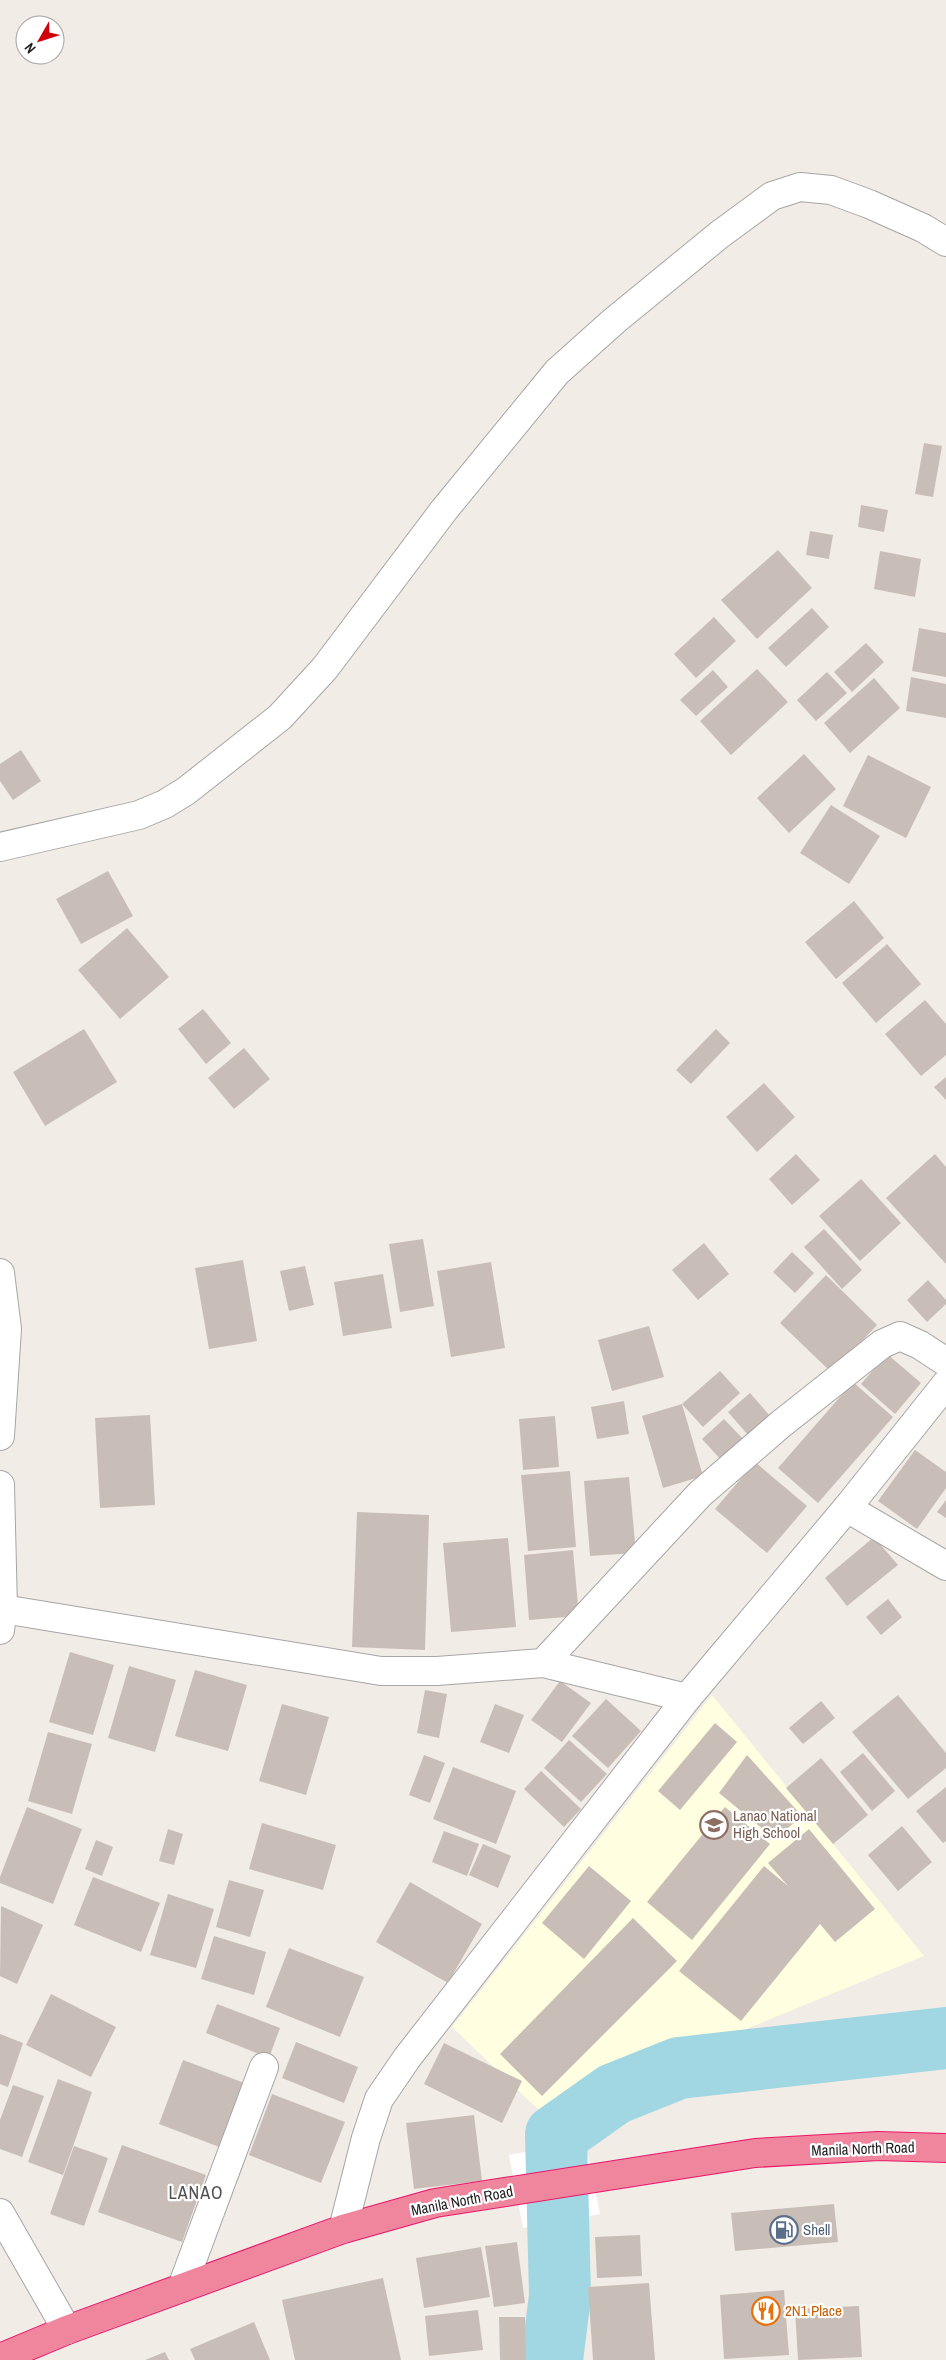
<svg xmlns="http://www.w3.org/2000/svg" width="946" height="2360" viewBox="0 0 946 2360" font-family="'Archivo Narrow',sans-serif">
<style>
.education{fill:#fffee0}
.pier{fill:#fff}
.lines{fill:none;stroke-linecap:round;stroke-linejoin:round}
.river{stroke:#a1d7e3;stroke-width:62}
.building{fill:#c9beb7}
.minor-casing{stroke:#a6a6a6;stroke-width:30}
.highway-casing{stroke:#ec1568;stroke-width:30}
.minor{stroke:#fff;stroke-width:28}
.highway{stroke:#ef869e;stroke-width:28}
.labels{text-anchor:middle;stroke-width:4.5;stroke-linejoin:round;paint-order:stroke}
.education-label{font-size:15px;fill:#785e54;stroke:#fff;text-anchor:start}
.street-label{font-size:15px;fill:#1f1f1f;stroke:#fff}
.service-label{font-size:15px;fill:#4e5e75;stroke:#fff;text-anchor:start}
.food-label{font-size:15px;fill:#c56008;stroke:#fff;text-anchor:start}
.quarter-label{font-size:18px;letter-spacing:1px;fill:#525252;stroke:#fff}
</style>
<rect width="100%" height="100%" fill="#f1ece5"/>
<!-- education -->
<path class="education" d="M712,1695L924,1956L542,2113L452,2027Z"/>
<!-- pier -->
<path class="pier" d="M585,2141L600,2214L523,2228L509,2155Z"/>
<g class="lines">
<!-- river -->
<path class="river" d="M552,2360L560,2296L556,2135L614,2094L679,2068L946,2038"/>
</g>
<!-- building -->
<g class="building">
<path d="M924,443L942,446L933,497L915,494Z"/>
<path d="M861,505L888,510L884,532L858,527Z"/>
<path d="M810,531L833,535L829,559L806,555Z"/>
<path d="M778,550L812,588L757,639L721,600Z"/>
<path d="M880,551L921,559L915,597L874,589Z"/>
<path d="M812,608L829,627L786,667L768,648Z"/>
<path d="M714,617L736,641L696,678L674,654Z"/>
<path d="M919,628L946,633V677L912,671Z"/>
<path d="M866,643L884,662L852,692L834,672Z"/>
<path d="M757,669L788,702L731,755L700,721Z"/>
<path d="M713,670L728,687L696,716L680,700Z"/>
<path d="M827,672L847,693L816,721L797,700Z"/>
<path d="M911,677L946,684V718L906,711Z"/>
<path d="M874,678L900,708L850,753L824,723Z"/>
<path d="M21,750L41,781L13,800L0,781V764Z"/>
<path d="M804,754L836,789L789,833L757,798Z"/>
<path d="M868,755L931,787L906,838L843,806Z"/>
<path d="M831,805L880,836L849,884L800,853Z"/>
<path d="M108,871L133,916L81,944L56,899Z"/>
<path d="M854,901L884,938L836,979L805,942Z"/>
<path d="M127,928L169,977L120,1019L78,970Z"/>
<path d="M887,944L921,984L876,1023L842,983Z"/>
<path d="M925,1000L946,1024V1055L921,1076L885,1034Z"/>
<path d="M203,1009L231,1043L206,1064L178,1029Z"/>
<path d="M84,1029L117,1082L45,1126L13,1072Z"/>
<path d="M716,1029L730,1043L691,1084L676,1070Z"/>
<path d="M244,1048L270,1079L234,1109L208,1078Z"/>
<path d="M946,1077V1100L934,1087Z"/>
<path d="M764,1083L795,1117L757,1152L726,1117Z"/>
<path d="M796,1154L820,1180L792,1205L769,1179Z"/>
<path d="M935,1154L946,1167V1264L886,1198Z"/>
<path d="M861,1179L901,1223L860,1261L819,1216Z"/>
<path d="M824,1229L862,1270L842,1289L804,1247Z"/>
<path d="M423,1239L434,1306L400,1312L389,1244Z"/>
<path d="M704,1243L729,1274L698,1300L672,1270Z"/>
<path d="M792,1252L814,1273L795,1293L773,1272Z"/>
<path d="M243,1260L257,1341L209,1349L195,1268Z"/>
<path d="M491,1262L505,1348L451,1357L437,1271Z"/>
<path d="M305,1266L314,1305L289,1311L280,1271Z"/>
<path d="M383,1274L392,1328L343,1336L334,1282Z"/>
<path d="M826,1275L877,1325L832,1373L780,1323Z"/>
<path d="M928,1280L946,1300V1304L927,1322L907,1300Z"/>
<path d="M649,1326L664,1377L612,1391L598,1340Z"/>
<path d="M887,1354L921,1383L895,1414L861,1384Z"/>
<path d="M720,1371L740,1393L703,1427L682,1404Z"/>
<path d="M853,1382L893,1417L818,1503L778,1468Z"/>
<path d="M750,1393L770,1416L748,1435L728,1412Z"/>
<path d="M624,1401L629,1434L597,1439L591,1407Z"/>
<path d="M682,1404L703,1476L663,1488L642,1416Z"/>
<path d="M150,1415L155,1505L100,1508L95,1418Z"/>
<path d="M555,1416L559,1467L523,1470L519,1419Z"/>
<path d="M724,1419L745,1441L723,1462L702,1439Z"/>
<path d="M915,1450L946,1472V1488L917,1529L878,1501Z"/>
<path d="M755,1462L807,1506L767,1553L715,1509Z"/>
<path d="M570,1471L576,1547L528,1551L521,1475Z"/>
<path d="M629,1477L636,1553L590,1556L584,1481Z"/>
<path d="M946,1500V1518L937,1512Z"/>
<path d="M357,1512L429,1515L425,1650L352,1647Z"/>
<path d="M874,1537L898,1565L847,1606L825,1578Z"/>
<path d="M508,1538L516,1627L451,1632L443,1543Z"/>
<path d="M573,1550L579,1616L529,1620L524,1555Z"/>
<path d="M888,1599L902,1617L881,1635L866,1617Z"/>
<path d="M70,1652L114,1665L93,1735L49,1722Z"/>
<path d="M129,1666L176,1680L155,1752L108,1738Z"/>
<path d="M195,1670L247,1685L228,1751L175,1736Z"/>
<path d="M560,1681L591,1703L562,1742L531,1720Z"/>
<path d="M425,1690L447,1694L439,1738L417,1733Z"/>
<path d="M898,1695L946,1753V1768L908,1799L852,1732Z"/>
<path d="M606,1699L641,1731L608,1768L572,1736Z"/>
<path d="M821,1701L835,1718L803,1744L789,1728Z"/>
<path d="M282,1704L329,1717L306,1795L259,1781Z"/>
<path d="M495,1704L524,1715L509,1753L480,1742Z"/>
<path d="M715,1723L737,1742L680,1810L658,1791Z"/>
<path d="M48,1732L92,1744L72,1814L28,1801Z"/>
<path d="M569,1740L607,1774L581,1802L544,1768Z"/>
<path d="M863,1753L895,1791L872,1811L840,1772Z"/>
<path d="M424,1755L445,1763L430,1803L409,1795Z"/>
<path d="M747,1755L802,1816L775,1839L719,1793Z"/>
<path d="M821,1758L868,1815L833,1844L786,1788Z"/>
<path d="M453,1767L516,1791L496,1844L433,1819Z"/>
<path d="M541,1771L581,1809L564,1827L524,1789Z"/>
<path d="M946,1787V1841L943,1843L916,1811Z"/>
<path d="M27,1807L82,1829L53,1904L0,1883V1877Z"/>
<path d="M725,1807L770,1844L692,1940L647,1902Z"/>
<path d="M262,1823L336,1845L323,1890L249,1869Z"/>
<path d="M902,1826L932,1862L898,1891L868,1855Z"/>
<path d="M168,1829L183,1834L174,1865L159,1861Z"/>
<path d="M809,1829L875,1909L835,1942L820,1924L741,2021L679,1971L764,1866L788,1886L768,1863Z"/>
<path d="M444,1831L479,1844L467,1876L432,1862Z"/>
<path d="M96,1840L113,1847L102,1876L85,1869Z"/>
<path d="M483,1844L511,1856L498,1888L469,1875Z"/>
<path d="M589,1866L631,1901L584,1959L542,1923Z"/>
<path d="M93,1877L160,1903L141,1952L74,1925Z"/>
<path d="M229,1880L264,1890L250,1937L216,1927Z"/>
<path d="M410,1882L482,1924L448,1983L376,1942Z"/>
<path d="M168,1894L214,1909L196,1968L150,1955Z"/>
<path d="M1,1906L43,1925L17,1984L0,1976Z"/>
<path d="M633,1918L677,1961L542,2096L500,2054Z"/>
<path d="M214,1936L266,1952L254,1995L201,1979Z"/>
<path d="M289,1948L364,1977L340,2037L266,2007Z"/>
<path d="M51,1994L116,2027L91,2077L26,2045Z"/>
<path d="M217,2004L280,2028L269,2058L206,2033Z"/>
<path d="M0,2034L23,2043L8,2087L0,2084Z"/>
<path d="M296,2042L358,2067L344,2103L282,2078Z"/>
<path d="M444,2043L522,2081L502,2123L424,2084Z"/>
<path d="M183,2060L247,2084L222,2148L159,2124Z"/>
<path d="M58,2079L92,2092L63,2175L28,2162Z"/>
<path d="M13,2085L44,2096L22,2157L0,2149V2120Z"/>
<path d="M272,2094L345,2122L321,2183L249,2155Z"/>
<path d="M474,2115L482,2181L414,2189L406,2123Z"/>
<path d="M122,2145L206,2175L182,2242L98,2212Z"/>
<path d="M74,2146L108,2158L84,2226L50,2214Z"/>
<path d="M834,2204L838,2242L735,2251L731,2213Z"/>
<path d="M640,2235L642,2276L597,2278L595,2237Z"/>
<path d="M517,2242L525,2303L494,2307L485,2246Z"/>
<path d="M481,2247L490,2297L424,2308L416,2258Z"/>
<path d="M383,2278L401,2360H295L282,2300Z"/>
<path d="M649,2283L655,2360H593L588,2287Z"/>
<path d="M784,2290L789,2355L724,2359L720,2295Z"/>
<path d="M859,2306L862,2357L798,2360L795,2309Z"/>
<path d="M478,2310L483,2350L429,2356L425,2316Z"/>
<path d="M499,2317H525L526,2360H500Z"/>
<path d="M254,2322L270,2360H195L190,2349Z"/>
<path d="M165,2352L169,2360H145Z"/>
</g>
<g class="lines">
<defs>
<g id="minor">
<path d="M0,847L139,815L165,804L186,791L280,717L325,668L444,510L557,372L614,321L719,235L772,196L800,187L831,190L869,204L923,228L946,242"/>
<path d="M0,1273L7,1329L0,1436"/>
<path d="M0,1485L3,1609L0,1630"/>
<path d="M847,1508L946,1566"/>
<path d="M3,1609L381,1671H437L543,1663L687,1698"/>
<path d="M543,1663L700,1494L781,1424L882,1344L900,1336L920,1345L946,1362"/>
<path d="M0,2213L67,2330"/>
<path d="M343,2229L366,2138L379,2099L407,2058L687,1698L847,1508L946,1384"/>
<path d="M182,2287L264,2067"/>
</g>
<path id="highway" d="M0,2358L67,2330L343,2229L435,2203L755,2153L878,2146L946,2148"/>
</defs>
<!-- minor casing -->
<use href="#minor" class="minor-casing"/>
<!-- highway casing -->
<use href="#highway" class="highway-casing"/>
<!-- minor -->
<use href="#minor" class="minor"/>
<!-- highway -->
<use href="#highway" class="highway"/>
</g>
<!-- icons -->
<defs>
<symbol id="school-ring" viewBox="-11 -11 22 22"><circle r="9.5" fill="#fff" stroke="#8d6e63" stroke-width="1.5"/><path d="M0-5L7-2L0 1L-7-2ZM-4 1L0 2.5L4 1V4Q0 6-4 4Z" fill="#8d6e63"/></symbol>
<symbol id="fuel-ring" viewBox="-11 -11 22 22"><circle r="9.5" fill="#fff" stroke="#5c6f8a" stroke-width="1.5"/><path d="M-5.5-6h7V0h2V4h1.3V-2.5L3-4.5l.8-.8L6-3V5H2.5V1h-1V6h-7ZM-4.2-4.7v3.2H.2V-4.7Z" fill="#5c6f8a"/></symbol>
<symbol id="restaurant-ring" viewBox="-11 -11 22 22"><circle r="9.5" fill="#fff" stroke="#e8710a" stroke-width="1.5"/><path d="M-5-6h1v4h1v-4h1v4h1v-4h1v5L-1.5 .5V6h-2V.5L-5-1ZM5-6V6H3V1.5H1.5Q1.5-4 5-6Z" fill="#e8710a"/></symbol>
</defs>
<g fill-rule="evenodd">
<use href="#school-ring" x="698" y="1809" width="32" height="32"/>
<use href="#fuel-ring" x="768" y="2214" width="32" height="32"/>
<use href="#restaurant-ring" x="750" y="2295" width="32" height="32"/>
</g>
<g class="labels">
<!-- education labels -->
<g class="education-label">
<text x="733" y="1821">Lanao National<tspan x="733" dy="17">High School</tspan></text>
</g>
<!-- street labels -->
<g class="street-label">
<text transform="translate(863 2149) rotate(-2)" y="5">Manila North Road</text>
<text transform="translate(462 2201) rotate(-11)" y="5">Manila North Road</text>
</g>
<!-- service labels -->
<g class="service-label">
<text x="803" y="2235">Shell</text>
</g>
<!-- food labels -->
<g class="food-label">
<text x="785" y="2316">2N1 Place</text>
</g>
<!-- quarter labels -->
<g class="quarter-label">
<text x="196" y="2199">LANAO</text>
</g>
</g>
<!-- north arrow -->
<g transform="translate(40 40) rotate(231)"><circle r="24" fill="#ffffff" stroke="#a5a5a5"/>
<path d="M0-4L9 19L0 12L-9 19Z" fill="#cf0009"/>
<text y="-8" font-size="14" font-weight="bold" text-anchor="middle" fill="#1f1f1f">N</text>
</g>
</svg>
